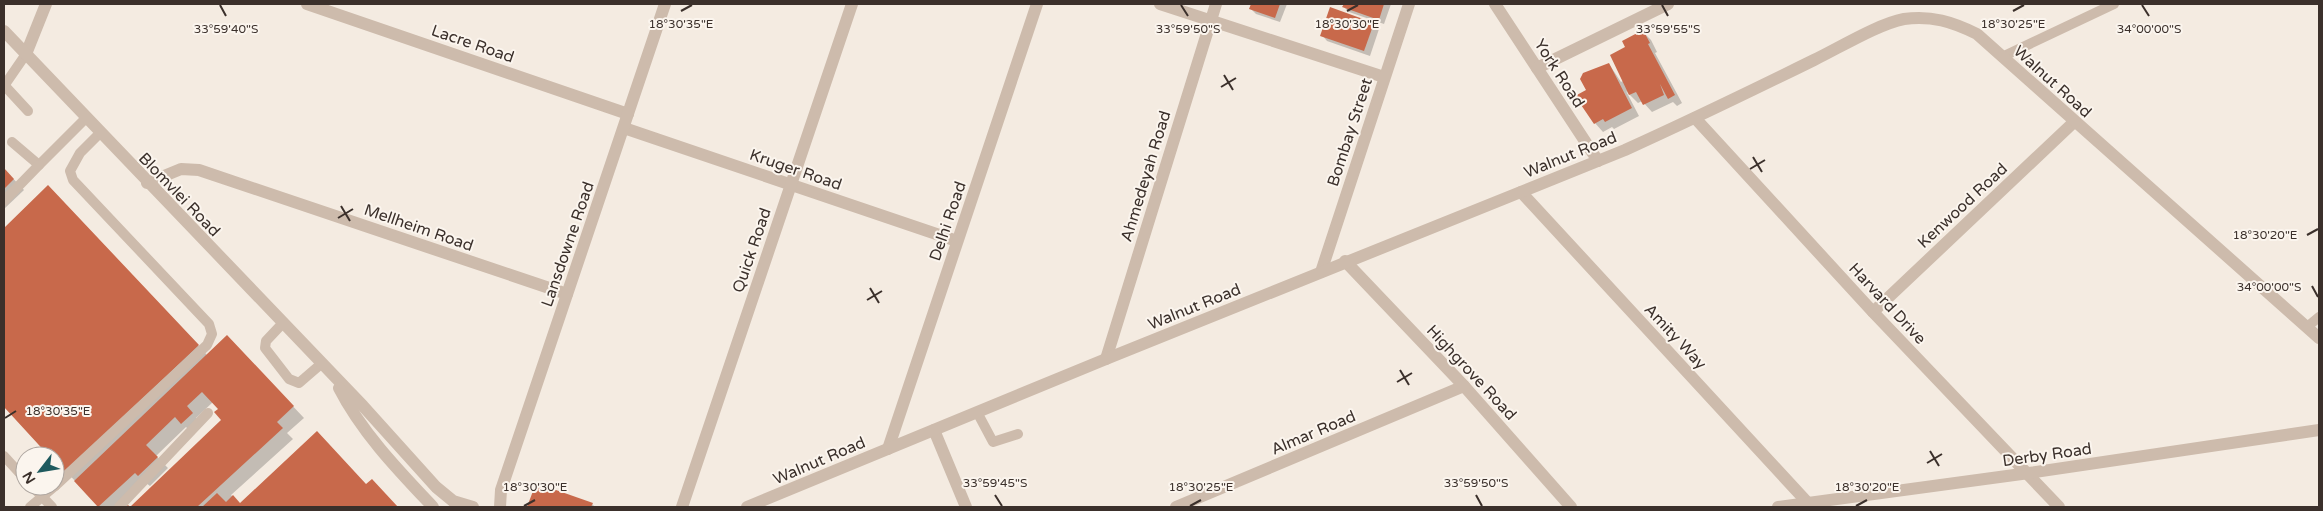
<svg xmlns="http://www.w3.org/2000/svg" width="2323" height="511" viewBox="0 0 2323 511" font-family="'Varela Round',sans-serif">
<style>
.shadow{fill:#0003}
.building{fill:#c8694b}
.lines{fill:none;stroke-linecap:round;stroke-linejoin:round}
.service{stroke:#cdbbac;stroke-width:10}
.minor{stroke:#cdbbac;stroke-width:12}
.tertiary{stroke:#cdbbac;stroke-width:12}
.ticks{fill:none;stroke:#3b302b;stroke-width:2}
.labels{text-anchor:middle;stroke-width:4;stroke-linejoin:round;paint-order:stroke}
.street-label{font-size:16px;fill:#3b302b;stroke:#fbf5ee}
.ticks-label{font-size:12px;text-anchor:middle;fill:#3b302b;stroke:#fbf5ee;stroke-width:4;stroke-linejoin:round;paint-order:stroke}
</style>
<rect width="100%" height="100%" fill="#f4ebe1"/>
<!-- shadow -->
<g class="shadow">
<path d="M1252,4H1287L1280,22L1256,14L1251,9Z"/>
<path d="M1345,4H1391L1384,24L1349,12L1344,7Z"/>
<path d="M1373,24L1379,29L1370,56L1327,41L1322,35Z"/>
<path d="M1643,32L1651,40L1657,52L1655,53L1682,103L1677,106L1673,102L1652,112L1642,101L1638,103L1626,91L1639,116L1614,129L1612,127L1603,132L1595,123L1588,91L1609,64L1621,82L1623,81L1627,48Z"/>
<path d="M4,169L24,190L4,209Z"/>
<path d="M48,187L207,355L237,347L304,418L287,433L293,439L231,495L240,504L367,485L382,491L397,507H131L223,420L219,409L213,402L196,418L202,424L192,433L186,427L156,456L168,468L150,486L146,483L120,507H100L55,460V456H51L4,406V229Z"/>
<path d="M537,484L592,504L595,507H528Z"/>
</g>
<!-- building -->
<g class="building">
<path d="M1251,4H1280L1275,18L1249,9Z"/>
<path d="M1344,4H1384L1379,20L1342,7Z"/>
<path d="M1330,7L1374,23L1364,51L1320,36Z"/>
<path d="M1643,30L1650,43L1648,44L1675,95L1668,99L1660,84L1664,95L1643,105L1636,92L1629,95L1610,55L1625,47L1622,41Z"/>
<path d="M1609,63L1632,108L1605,122L1603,119L1594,124L1575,96L1586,90L1580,79L1583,73Z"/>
<path d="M4,168L14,179L4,189Z"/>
<path d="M48,185L199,345L65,472L55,462V456H49L4,407V228Z"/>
<path d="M227,335L294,406L277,422L283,428L197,507H125L128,505L130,507L221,420L214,412L218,409L202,392L187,406L193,413L181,424L175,417L146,445L158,457L138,476L135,473L98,507L74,481Z"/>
<path d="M317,431L366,484L372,479L398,507H202L217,493L226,502L233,495L240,503Z"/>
<path d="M536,483L593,503L591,507H527Z"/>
</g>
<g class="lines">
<!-- service -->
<g class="service">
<path d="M2002,57L2114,4"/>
<path d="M4,85L28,111"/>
<path d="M4,86L26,54"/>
<path d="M12,142L39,165L86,118"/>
<path d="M4,201L39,165"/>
<path d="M282,324L266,341L265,348L289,379L299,383L321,364"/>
<path d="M2307,327L2319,317"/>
<path d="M977,412L993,442L1018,434"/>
<path d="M4,456L25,479"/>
<path d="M32,486L52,507"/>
<path d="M55,486L207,345L212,334L209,324L73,180L70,171L80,153L100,133"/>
<path d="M30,507L55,486"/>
<path d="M119,507L208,413"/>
</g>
<!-- minor -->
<g class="minor">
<path d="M307,4L628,114"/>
<path d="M1160,4L1384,77"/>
<path d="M1495,4L1598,161"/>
<path d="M26,54L46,4"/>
<path d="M1537,68L1668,4"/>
<path d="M1695,118L1873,312L2059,507"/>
<path d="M624,128L957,241"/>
<path d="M147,183L181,169L199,170L567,294"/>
<path d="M1521,192L1807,502"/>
<path d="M1345,261L1464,386L1571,507"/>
<path d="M1321,272L1409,4"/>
<path d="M1873,312L2074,122"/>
<path d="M1106,359L1216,4"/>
<path d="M934,430L966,507"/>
<path d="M888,449L1037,4"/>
<path d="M682,507L852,4"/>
<path d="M747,507L1106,359L1625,150C1689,121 1751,91 1814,60C1839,48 1878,24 1904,19C1931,15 1953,22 1977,34L2319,338"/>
<path d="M1176,507L1464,386"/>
<path d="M1778,507L2029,473L2319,430"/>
</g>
<!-- tertiary -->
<g class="tertiary">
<path d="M4,31L363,406L436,487L453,501L473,507"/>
<path d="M339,388C362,433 399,471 433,507"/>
<path d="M500,507L501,490L665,4"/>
</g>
</g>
<!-- ticks -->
<path class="ticks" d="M220,5L226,16M1181,5L1188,16M1662,5L1668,16M2142,5L2149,16M681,11L692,5M1347,11L1358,5M2013,11L2024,5M1224,75L1233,90M1221,87L1236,78M1753,157L1762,172M1750,169L1765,160M341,206L350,221M338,218L353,209M2307,235L2318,229M2312,286L2318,297M870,288L879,303M867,300L882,291M1400,370L1409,385M1397,382L1412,373M5,418L16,411M1930,451L1939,466M1927,463L1942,454M995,495L1002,506M1476,495L1482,506M524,506L535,500M1190,506L1201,500M1856,506L1867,500"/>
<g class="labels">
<!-- street labels -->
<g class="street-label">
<text transform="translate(473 43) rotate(19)" y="6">Lacre Road</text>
<text transform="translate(1560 73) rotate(57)" y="6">York Road</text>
<text transform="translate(2053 81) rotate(42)" y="6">Walnut Road</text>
<text transform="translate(1349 132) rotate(-72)" y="6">Bombay Street</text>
<text transform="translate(1570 154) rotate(-22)" y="6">Walnut Road</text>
<text transform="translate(796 169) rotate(19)" y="6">Kruger Road</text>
<text transform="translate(1145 176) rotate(-73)" y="6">Ahmedeyah Road</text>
<text transform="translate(180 194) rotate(46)" y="6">Blomvlei Road</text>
<text transform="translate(1962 205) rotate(-43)" y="6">Kenwood Road</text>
<text transform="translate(947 221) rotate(-71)" y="6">Delhi Road</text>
<text transform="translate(419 227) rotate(19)" y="6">Mellheim Road</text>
<text transform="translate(567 244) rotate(-71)" y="6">Lansdowne Road</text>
<text transform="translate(751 250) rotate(-71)" y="6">Quick Road</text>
<text transform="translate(1888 303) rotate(47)" y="6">Harvard Drive</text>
<text transform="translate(1194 306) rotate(-22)" y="6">Walnut Road</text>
<text transform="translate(1676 336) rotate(47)" y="6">Amity Way</text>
<text transform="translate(1472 372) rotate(47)" y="6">Highgrove Road</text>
<text transform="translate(1313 432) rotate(-23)" y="6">Almar Road</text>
<text transform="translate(2047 454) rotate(-8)" y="6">Derby Road</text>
<text transform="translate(819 460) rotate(-23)" y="6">Walnut Road</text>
</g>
</g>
<g class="ticks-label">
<text x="1347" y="28">18°30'30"E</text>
<text x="2013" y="28">18°30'25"E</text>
<text x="681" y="28">18°30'35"E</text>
<text x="1668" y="33">33°59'55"S</text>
<text x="2149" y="33">34°00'00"S</text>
<text x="226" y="33">33°59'40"S</text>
<text x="1188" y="33">33°59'50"S</text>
<text x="2265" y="239">18°30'20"E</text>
<text x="2269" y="291">34°00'00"S</text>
<text x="58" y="415">18°30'35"E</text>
<text x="995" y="487">33°59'45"S</text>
<text x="1476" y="487">33°59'50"S</text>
<text x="535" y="491">18°30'30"E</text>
<text x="1201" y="491">18°30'25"E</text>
<text x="1867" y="491">18°30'20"E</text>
</g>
<!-- border -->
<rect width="2323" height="511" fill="none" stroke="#3b302b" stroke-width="10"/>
<!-- north arrow -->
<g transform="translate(40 471) rotate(239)"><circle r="24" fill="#fbf5ee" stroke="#aea6a0"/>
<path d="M0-4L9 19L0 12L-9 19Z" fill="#1f5a5e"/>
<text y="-8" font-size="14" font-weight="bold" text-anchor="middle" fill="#3b302b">N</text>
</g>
</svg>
